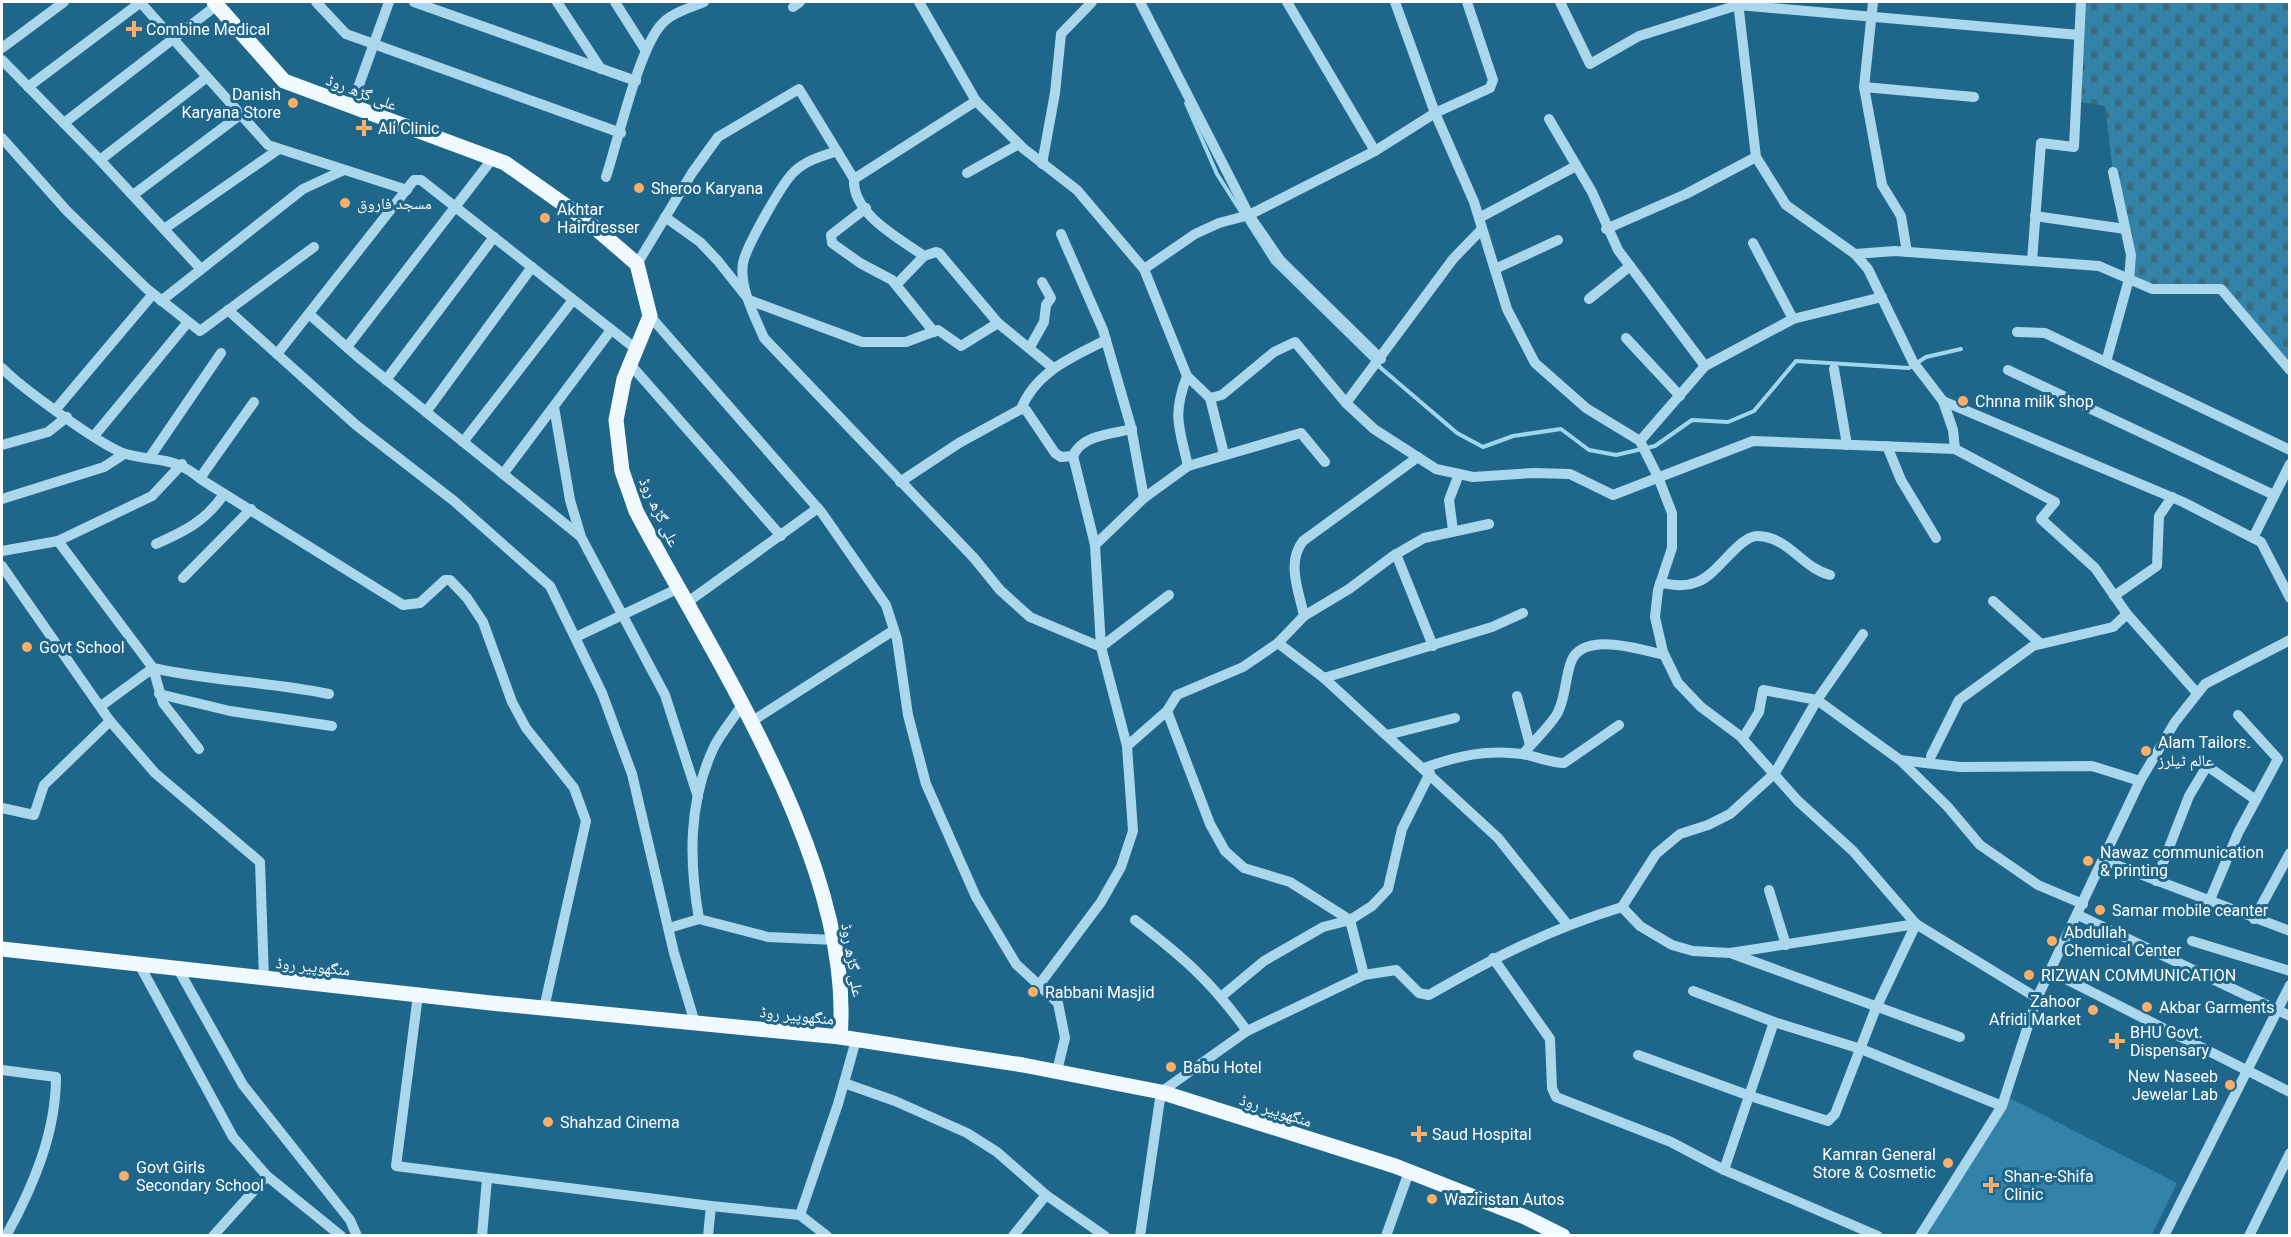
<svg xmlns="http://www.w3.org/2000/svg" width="2291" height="1237" viewBox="0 0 2291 1237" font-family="Roboto,'Noto Naskh Arabic',sans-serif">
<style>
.grass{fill:#3382a8}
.cemetery{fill:url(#cemetery-stones)}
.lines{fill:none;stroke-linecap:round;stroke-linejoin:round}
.stream{stroke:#9fd5ed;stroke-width:4}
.minor{stroke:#abd7ec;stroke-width:10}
.major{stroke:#f0f9fe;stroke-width:15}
.poi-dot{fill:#fab06b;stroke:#1f668b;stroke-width:2}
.labels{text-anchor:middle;stroke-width:6;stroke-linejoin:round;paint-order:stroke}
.poi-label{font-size:16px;fill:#fff;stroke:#1f668b;text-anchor:start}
.street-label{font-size:16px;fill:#fff;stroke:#1f668b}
</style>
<defs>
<pattern id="cemetery-stones" width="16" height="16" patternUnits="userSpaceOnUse" patternTransform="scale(1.5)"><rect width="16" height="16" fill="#3382a8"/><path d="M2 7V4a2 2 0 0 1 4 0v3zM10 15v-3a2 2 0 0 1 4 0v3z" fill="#3e6a7f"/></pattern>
</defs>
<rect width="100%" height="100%" fill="#1f668b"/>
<!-- grass -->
<path class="grass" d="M2004,1095L2177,1183L2152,1235L1927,1236Z"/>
<!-- cemetery -->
<path class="cemetery" d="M2081,2H2289V370L2221,290H2152L2129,279L2131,256L2113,172L2105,106L2076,101Z"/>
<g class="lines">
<!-- stream -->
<path class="stream" d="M1186,103L1217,174L1273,262L1382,369L1457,433L1483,447L1513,436L1561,429L1589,450L1616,455L1655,446L1692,420L1728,422L1754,411L1796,361L1909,368L1926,357L1961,349"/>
<!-- minor -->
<g class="minor">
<path d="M140,2L268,145L407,190"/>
<path d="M316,2L346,34L621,133"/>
<path d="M414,2L636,81"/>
<path d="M557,2L601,69"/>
<path d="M615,2L646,51"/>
<path d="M919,2L976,101L1024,149L1077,190L1144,269L1187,376L1210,398L1222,395L1274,352L1295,342L1346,403L1374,429L1436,469L1473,477L1533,473L1570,474L1613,495L1753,441L1955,449L2055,502L2041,519L2095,568L2127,614L2113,627L2033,646L1959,700L1931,756"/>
<path d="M1140,2L1249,215L1280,260L1381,359"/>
<path d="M1287,2L1375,151"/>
<path d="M1395,2L1435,113L1474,202L1507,309L1535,363L1586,408L1640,441L1658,477L1672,513V548L1658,590L1655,617L1663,652L1678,683L1701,707L1740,736L1798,801L1853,851L1916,924L1876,1008L1835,1114L1828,1121L1750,1096L1638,1055"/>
<path d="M1560,2L1590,64L1639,36L1738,5L2079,35"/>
<path d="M1738,2L1756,157L1786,205L1855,254L1868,269L1913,362L1943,401L1953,430L1955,449"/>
<path d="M1873,2L1864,87L1882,185L1901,216L1907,252"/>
<path d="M793,7L800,2"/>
<path d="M2,48L64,2"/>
<path d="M2,60L100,160L200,268"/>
<path d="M28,87L141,2"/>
<path d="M1864,87L1974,97"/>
<path d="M351,107L389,2"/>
<path d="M1549,119L1592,192L1618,250L1705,366"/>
<path d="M64,123L217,5"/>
<path d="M2,138L67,211L147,289L200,331L314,247"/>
<path d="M837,151C822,156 807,160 795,171C783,181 746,247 743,263C739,287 755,317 764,338L974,558L1000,590L1030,617L1101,647L1169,595"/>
<path d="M100,160L207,77"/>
<path d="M1042,164L1055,93L1061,34L1092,2"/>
<path d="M967,173L1019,144"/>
<path d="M606,177C618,140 638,53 660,26C670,13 690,8 704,2"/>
<path d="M854,179C852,214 899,238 924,256L936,252L939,253L998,323L1052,367"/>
<path d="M133,195L240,115"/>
<path d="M866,208L831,235L832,243L860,263L892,280L934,332"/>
<path d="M2035,216L2125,229"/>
<path d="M665,217L700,242L718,261L749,300L862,342H906L938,330L961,346L998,323"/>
<path d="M1479,218L1576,166"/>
<path d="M164,229L279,149"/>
<path d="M1606,229L1686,194L1756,157"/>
<path d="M1061,234L1103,330L1131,427L1144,498"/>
<path d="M1753,243L1793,319"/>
<path d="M1855,254L1895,251L2099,266L2152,289H2221L2290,370"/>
<path d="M2032,261L2041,143L2074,147L2081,2"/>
<path d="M637,264L692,173L718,137L799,89L854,179L976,101"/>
<path d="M1144,269L1195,234L1219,223L1249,215L1375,151L1435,113L1490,88L1493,80L1467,2"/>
<path d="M1495,269L1558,240"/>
<path d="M897,284L924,256"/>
<path d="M1589,299L1630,266"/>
<path d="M161,301L303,189L344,170"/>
<path d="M228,310L356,425L454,501L550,586L602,693L632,774L674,953L695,1023"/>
<path d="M309,314L358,357L580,536"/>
<path d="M650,316L822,513L886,605L897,639L908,715L926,784L976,897L1016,964L1058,1003L1065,1038L1057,1071"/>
<path d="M2017,332L2045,333L2290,450"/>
<path d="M1626,338L1680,396"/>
<path d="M347,347L493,158"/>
<path d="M1030,347L1044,322L1046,305L1051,298L1042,282"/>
<path d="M277,354L414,180H421L636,349"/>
<path d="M2106,362L2129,279L2131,255L2113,172"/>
<path d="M630,364L781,536"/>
<path d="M2,368C19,386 104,448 126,454C159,463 173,455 202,480L403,605L420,603L445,580H450L467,598L483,622L512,702L526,728L574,788L586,821L544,1008"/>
<path d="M1834,369L1847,445"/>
<path d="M2008,370L2274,495"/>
<path d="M1187,376C1172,416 1179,426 1188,466"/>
<path d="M386,380L494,237"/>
<path d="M1210,398L1224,454"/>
<path d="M1943,401L2183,502L2261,542L2290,598"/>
<path d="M1346,403L1453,259L1482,229"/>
<path d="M554,407L570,500L581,537L665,695L698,797"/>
<path d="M56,409L153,294"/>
<path d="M1021,409C1036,371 1073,357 1106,340"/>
<path d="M426,412L532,267"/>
<path d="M94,436L188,322"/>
<path d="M1640,441L1705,366L1793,319L1882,297"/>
<path d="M463,442L573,300"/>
<path d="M2,445L48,432L67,417"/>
<path d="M1887,446L1901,480L1936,538"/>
<path d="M150,457L221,353"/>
<path d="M503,474L611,330"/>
<path d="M200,478L254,402"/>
<path d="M900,482L959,443L1021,409L1026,410L1055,453L1061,457L1073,456"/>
<path d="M2,499L104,467L124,454"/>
<path d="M1453,530L1449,500L1459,474"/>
<path d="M2253,538L2290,464"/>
<path d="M58,541L153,668C211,681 271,682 329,694"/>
<path d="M156,544C185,531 206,521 224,494"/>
<path d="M1095,545L1144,498L1188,466L1301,433L1325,462"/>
<path d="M2,551L58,541L152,496L182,464"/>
<path d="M1396,554L1433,646"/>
<path d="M2,566L110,721L155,773L260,862L264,979"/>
<path d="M183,578L251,509"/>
<path d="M1660,583C1673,585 1685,587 1697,582C1718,575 1739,535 1758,536C1789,537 1802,568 1830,575"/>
<path d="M2114,596L2157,566L2159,516L2172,497"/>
<path d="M1993,601L2041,644"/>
<path d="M685,604L818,508"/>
<path d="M2127,614L2197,693"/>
<path d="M1304,616C1299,591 1286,563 1303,541L1418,457"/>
<path d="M576,637L677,589"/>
<path d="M1278,643L1324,678L1498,838L1567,924"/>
<path d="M1324,678L1492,627L1523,613"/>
<path d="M159,694L230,711L332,726"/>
<path d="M1517,696L1530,745"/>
<path d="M742,705C733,719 721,733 714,747C688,802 689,861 699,919L768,937L835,940"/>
<path d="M101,706L153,668L163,703L199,749"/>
<path d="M1167,711L1210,824L1225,851L1244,868L1290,882L1350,920L1364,975"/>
<path d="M751,722L894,630"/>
<path d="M1387,735L1455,718"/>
<path d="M1743,738L1759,712L1763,690L1817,700L1900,760L1947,806L1980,845L2038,885L2083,904"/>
<path d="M1127,746L1167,711L1177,695L1243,667L1278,643L1304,616L1349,589L1393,556L1424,538L1489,524"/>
<path d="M1523,754C1532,743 1553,723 1558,712C1566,696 1565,678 1571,662C1582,631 1641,649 1664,655"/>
<path d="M1900,760L1960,767L2092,766L2140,781"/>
<path d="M1424,768C1457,756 1487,749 1522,754C1535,756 1551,763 1564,763L1619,725"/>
<path d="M2,808L34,815L44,785L110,721"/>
<path d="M2103,860L2290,931"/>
<path d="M2156,881L2189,796L2207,766L2256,800"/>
<path d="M1769,890L1786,945"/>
<path d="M2209,902L2238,833L2278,759L2238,715"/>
<path d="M1622,907L1640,926L1672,945L1693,951L1730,953L1916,924L2037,998"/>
<path d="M2078,915L2290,1016"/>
<path d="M2254,919L2290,853"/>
<path d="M1135,920C1183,957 1211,981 1247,1031"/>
<path d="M669,928L699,919"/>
<path d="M2192,941L2290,971"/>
<path d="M1733,954L1960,1037"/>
<path d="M1493,958L1550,1039L1552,1088L1556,1097L1671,1142L1724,1170L1878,1236"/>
<path d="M139,964L233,1137L267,1176L341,1236"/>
<path d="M177,967L243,1085L350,1220L357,1236"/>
<path d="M2050,971L2290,1092"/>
<path d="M1039,985L1101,902L1121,867L1133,831L1127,746L1101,647L1095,545L1073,456C1082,435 1111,434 1132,429"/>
<path d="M1693,991L1774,1022L1861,1049L2002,1106"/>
<path d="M418,995L396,1166L711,1206L800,1215L827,1236"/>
<path d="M1222,996L1264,961L1323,927L1350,920L1372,906L1388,889L1402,829L1430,773"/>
<path d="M2,1070L56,1077C56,1133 33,1187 6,1236"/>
<path d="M844,1083L895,1101L967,1133L997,1152L1046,1195L1105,1236"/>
<path d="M1724,1170L1774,1022"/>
<path d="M800,1215L838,1104L856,1040"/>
<path d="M213,1236L267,1176"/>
<path d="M482,1236L487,1179"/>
<path d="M708,1236L711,1206"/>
<path d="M1013,1236L1046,1195"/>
<path d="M1140,1236L1161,1092L1247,1031L1364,975L1396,970L1419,993L1429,995C1493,958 1550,929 1622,907L1656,854L1680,834L1708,825L1730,814L1775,773L1817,700L1863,634"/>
<path d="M1386,1236L1409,1172"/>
<path d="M1920,1236L2002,1106L2037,998L2140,781L2175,722L2205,684L2290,640"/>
<path d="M2164,1236L2290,985"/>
<path d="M2249,1236L2290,1153"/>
</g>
<!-- major -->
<g class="major">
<path d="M214,2L284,81L505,163L586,220L637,264L650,316L624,379L616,420L622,471L636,511C714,659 855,866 840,1037"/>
<path d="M2,949L491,1003L840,1037L1023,1065L1161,1092L1395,1166L1525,1217L1563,1236"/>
</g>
</g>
<!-- markers -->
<g class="poi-dot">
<path d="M131 20h6v6h6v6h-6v6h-6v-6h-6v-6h6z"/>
<circle cx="293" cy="103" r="6"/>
<path d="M361 119h6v6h6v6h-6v6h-6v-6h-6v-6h6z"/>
<circle cx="639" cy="188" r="6"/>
<circle cx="345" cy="203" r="6"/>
<circle cx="545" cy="218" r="6"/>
<circle cx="1963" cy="401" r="6"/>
<circle cx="27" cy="647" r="6"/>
<circle cx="2146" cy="751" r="6"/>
<circle cx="2088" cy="861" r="6"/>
<circle cx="2100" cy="910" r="6"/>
<circle cx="2052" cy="941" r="6"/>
<circle cx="2029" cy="975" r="6"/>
<circle cx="1033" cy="992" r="6"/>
<circle cx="2147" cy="1007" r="6"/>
<circle cx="2093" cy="1010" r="6"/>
<path d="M2114 1032h6v6h6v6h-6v6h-6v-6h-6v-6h6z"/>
<circle cx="1171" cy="1067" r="6"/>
<circle cx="2230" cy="1085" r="6"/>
<circle cx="548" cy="1122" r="6"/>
<path d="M1416 1125h6v6h6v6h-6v6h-6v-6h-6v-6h6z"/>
<circle cx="1948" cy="1163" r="6"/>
<circle cx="124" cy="1176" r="6"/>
<path d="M1988 1176h6v6h6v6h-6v6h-6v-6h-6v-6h6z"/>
<circle cx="1432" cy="1199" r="6"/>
</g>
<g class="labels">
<!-- poi labels -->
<g class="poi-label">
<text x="146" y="35">Combine Medical</text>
<text x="281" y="100" text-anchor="end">Danish<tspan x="281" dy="18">Karyana Store</tspan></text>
<text x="378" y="134">Ali Clinic</text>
<text x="651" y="194">Sheroo Karyana</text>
<text x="357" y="209">مسجد فاروق</text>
<text x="557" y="215">Akhtar<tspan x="557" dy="18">Hairdresser</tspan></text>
<text x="1975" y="407">Chnna milk shop</text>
<text x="39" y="653">Govt School</text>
<text x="2158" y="748">Alam Tailors۔<tspan x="2158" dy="18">عالم ٹیلرز</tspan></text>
<text x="2100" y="858">Nawaz communication<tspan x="2100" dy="18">&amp; printing</tspan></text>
<text x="2112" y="916">Samar mobile ceanter</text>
<text x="2064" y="938">Abdullah<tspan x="2064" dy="18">Chemical Center</tspan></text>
<text x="2041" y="981">RIZWAN COMMUNICATION</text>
<text x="1045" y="998">Rabbani Masjid</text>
<text x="2081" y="1007" text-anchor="end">Zahoor<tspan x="2081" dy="18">Afridi Market</tspan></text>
<text x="2159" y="1013">Akbar Garments</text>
<text x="2130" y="1038">BHU Govt.<tspan x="2130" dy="18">Dispensary</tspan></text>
<text x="1183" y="1073">Babu Hotel</text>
<text x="2218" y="1082" text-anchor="end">New Naseeb<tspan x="2218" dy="18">Jewelar Lab</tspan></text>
<text x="560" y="1128">Shahzad Cinema</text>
<text x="1432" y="1140">Saud Hospital</text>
<text x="1936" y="1160" text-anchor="end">Kamran General<tspan x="1936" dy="18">Store &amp; Cosmetic</tspan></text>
<text x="136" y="1173">Govt Girls<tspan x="136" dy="18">Secondary School</tspan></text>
<text x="2004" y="1182">Shan-e-Shifa<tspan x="2004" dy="18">Clinic</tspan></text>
<text x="1444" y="1205">Waziristan Autos</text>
</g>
<!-- street labels -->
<g class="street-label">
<text transform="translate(362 92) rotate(21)" y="6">علی گڑھ روڈ</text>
<text transform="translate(660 512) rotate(65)" y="6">علی گڑھ روڈ</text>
<text transform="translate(853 960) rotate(81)" y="6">علی گڑھ روڈ</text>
<text transform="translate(313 966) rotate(6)" y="6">منگھوپیر روڈ</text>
<text transform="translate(797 1015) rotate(6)" y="6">منگھوپیر روڈ</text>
<text transform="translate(1276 1110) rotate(18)" y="6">منگھوپیر روڈ</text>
</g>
</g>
<!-- border -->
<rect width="2291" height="1237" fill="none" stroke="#ffffff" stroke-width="6"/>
</svg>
